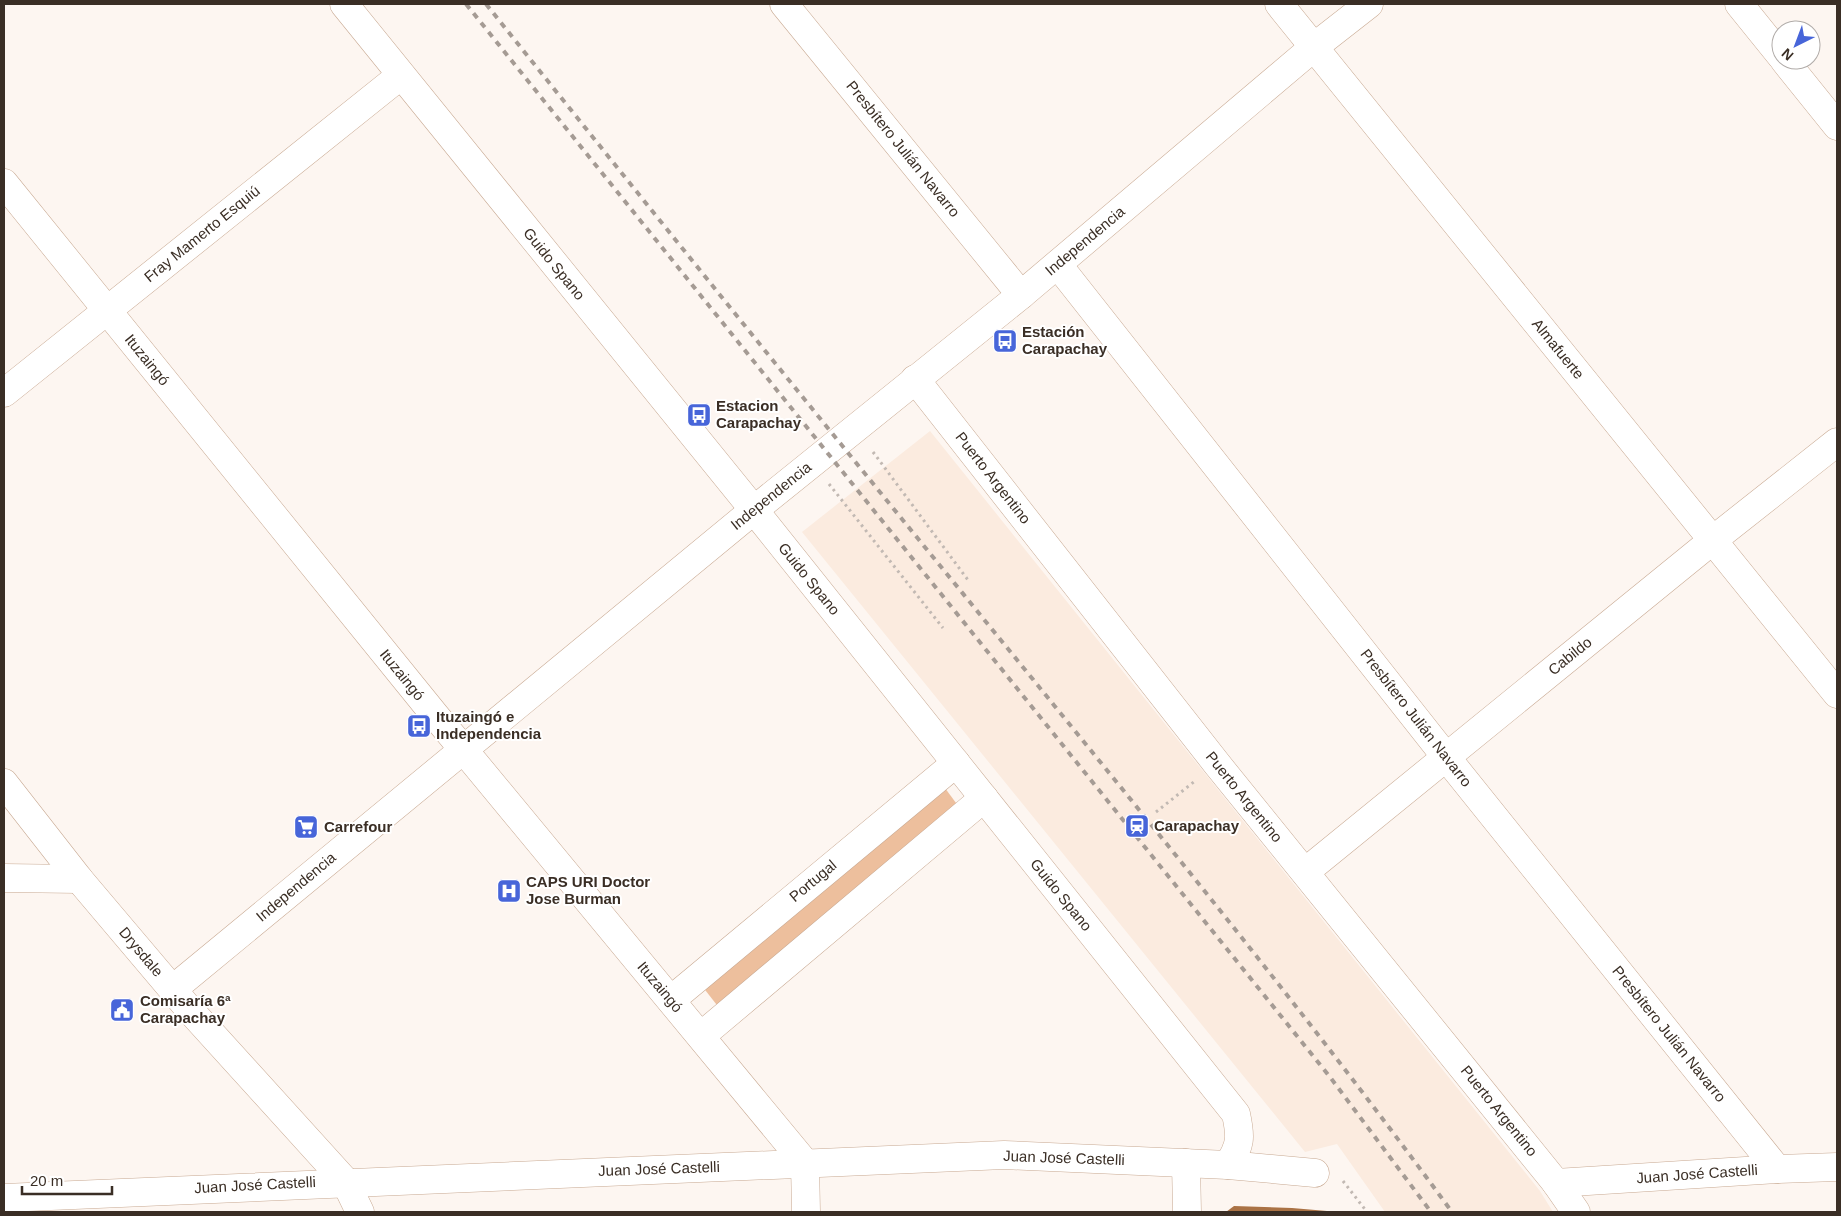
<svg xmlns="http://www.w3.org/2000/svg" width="1841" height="1216" viewBox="0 0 1841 1216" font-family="Arial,sans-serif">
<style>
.built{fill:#fbebdf}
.green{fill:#edbf9d}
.building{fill:#aa7245}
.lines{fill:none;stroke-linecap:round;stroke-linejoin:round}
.minor-casing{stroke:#c8a992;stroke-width:29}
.path{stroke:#c2b9b3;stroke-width:3;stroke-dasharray:2.5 4;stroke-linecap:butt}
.minor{stroke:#fff;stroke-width:28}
.rail{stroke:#a59b94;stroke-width:4;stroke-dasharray:6 6;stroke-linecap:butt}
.labels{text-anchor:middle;stroke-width:4;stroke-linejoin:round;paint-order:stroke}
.street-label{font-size:15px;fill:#3a2e25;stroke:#fff}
.poi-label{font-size:15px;font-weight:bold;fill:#3a2e25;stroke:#fff;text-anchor:start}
</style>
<rect width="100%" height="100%" fill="#fdf6f1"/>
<!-- built -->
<path class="built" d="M930,431L1540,1191L1553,1212H1385L1337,1144L1305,1152L802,532Z"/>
<!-- green -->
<path class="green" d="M942,784L959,807L720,1009L702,986Z"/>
<!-- building -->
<path class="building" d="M1234,1206L1292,1208L1327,1211L1226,1212Z"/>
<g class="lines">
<defs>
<g id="minor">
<path d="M344,4L754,510L1236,1114C1241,1137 1241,1145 1228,1165"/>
<path d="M784,4L1021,295"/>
<path d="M1279,4L1837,694"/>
<path d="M1739,4L1781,56"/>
<path d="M1784,60L1837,126"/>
<path d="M4,183L434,714L805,1163"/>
<path d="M1058,265L1446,757L1777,1169"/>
<path d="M915,379L1217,764L1556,1183L1576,1212"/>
<path d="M4,393L400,76"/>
<path d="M4,783L79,879L189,1009L345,1181L360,1212"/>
<path d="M1305,872L1713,540L1837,442"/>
<path d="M4,878L79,879"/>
<path d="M173,989L754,510L1021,295L1314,47L1369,4"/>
<path d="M671,1000L956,763"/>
<path d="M701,1036L984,798"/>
<path d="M805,1163L806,1212"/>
<path d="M1186,1163L1187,1212"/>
<path d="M1556,1183L1777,1169L1837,1167"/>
<path d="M4,1198L1004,1155L1228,1165L1315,1173"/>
</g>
</defs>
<!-- minor casing -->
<use href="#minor" class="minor-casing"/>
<!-- path -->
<g class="path">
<path d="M873,452L968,580"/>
<path d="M829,484L943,628"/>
<path d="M1156,812L1195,781"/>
<path d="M1343,1181L1367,1212"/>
</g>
<!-- minor -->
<use href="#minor" class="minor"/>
<!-- rail -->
<g class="rail">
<path d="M466,4L1330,1077L1431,1212"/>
<path d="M486,4C643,200 801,396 960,590C1127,795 1296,999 1452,1212"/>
</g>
</g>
<!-- icons -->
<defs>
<symbol id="bus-square" viewBox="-11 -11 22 22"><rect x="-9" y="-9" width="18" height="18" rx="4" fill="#4765d9" stroke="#fff"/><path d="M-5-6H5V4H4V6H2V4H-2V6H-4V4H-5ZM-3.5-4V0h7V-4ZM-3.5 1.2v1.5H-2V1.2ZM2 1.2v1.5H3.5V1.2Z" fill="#fff"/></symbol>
<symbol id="station-square" viewBox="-11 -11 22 22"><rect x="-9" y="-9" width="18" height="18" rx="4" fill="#4765d9" stroke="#fff"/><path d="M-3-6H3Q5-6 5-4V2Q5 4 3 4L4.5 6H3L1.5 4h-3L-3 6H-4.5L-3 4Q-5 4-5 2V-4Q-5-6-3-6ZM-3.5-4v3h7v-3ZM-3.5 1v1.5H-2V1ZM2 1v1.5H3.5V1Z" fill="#fff"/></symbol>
<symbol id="supermarket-square" viewBox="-11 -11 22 22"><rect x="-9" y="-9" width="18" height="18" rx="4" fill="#4765d9" stroke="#fff"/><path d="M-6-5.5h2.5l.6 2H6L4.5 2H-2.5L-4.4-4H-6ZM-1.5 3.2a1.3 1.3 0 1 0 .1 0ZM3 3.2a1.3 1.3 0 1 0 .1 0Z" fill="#fff"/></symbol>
<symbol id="hospital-square" viewBox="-11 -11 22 22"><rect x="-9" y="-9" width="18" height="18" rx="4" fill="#4765d9" stroke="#fff"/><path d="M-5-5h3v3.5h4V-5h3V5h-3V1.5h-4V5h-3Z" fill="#fff"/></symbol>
<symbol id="civic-square" viewBox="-11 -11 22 22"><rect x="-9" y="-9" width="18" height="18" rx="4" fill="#4765d9" stroke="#fff"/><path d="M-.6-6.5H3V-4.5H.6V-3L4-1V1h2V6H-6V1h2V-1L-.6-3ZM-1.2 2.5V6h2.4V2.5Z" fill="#fff"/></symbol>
</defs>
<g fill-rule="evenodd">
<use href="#bus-square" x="991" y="327" width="28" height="28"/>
<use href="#bus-square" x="685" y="401" width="28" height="28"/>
<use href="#bus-square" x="405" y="712" width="28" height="28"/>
<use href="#station-square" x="1123" y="812" width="28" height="28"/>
<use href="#supermarket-square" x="292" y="813" width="28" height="28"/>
<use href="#hospital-square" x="495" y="877" width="28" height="28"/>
<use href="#civic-square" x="108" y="996" width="28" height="28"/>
</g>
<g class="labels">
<!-- street labels -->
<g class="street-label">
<text transform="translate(903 149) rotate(51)" y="5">Presbítero Julián Navarro</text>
<text transform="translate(202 234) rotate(-39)" y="5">Fray Mamerto Esquiú</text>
<text transform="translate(1085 241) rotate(-40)" y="5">Independencia</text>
<text transform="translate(554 264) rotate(51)" y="5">Guido Spano</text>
<text transform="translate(1558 349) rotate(51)" y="5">Almafuerte</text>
<text transform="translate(147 360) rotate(51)" y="5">Ituzaingó</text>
<text transform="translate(993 478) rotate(52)" y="5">Puerto Argentino</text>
<text transform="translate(771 496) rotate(-39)" y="5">Independencia</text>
<text transform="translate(809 579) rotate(51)" y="5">Guido Spano</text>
<text transform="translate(1570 656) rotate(-39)" y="5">Cabildo</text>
<text transform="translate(402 675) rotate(51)" y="5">Ituzaingó</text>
<text transform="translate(1416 718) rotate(52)" y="5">Presbítero Julián Navarro</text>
<text transform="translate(1244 797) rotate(51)" y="5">Puerto Argentino</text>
<text transform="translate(813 881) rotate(-40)" y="5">Portugal</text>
<text transform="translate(296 887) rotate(-40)" y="5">Independencia</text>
<text transform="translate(1061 895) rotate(51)" y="5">Guido Spano</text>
<text transform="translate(141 952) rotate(50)" y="5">Drysdale</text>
<text transform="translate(660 987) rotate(50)" y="5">Ituzaingó</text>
<text transform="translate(1669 1034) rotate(51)" y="5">Presbítero Julián Navarro</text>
<text transform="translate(1499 1111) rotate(51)" y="5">Puerto Argentino</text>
<text transform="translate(1064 1158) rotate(2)" y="5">Juan José Castelli</text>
<text transform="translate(659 1169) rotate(-2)" y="5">Juan José Castelli</text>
<text transform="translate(1697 1174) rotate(-4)" y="5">Juan José Castelli</text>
<text transform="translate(255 1185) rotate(-3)" y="5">Juan José Castelli</text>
</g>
<!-- poi labels -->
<g class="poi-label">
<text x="1022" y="337">Estación<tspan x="1022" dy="17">Carapachay</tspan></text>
<text x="716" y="411">Estacion<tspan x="716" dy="17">Carapachay</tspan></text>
<text x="436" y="722">Ituzaingó e<tspan x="436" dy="17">Independencia</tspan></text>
<text x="1154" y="831">Carapachay</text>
<text x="324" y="832">Carrefour</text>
<text x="526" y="887">CAPS URI Doctor<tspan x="526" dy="17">Jose Burman</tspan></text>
<text x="140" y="1006">Comisaría 6ª<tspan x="140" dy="17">Carapachay</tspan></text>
</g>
</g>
<!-- border -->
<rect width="1841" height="1216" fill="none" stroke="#3a2e25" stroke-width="10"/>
<!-- north arrow -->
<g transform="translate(1796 45) rotate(222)"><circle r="24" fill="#ffffff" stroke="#b0aba8"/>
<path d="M0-4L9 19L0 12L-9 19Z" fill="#4765d9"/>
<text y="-8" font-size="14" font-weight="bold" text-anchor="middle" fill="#3a2e25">N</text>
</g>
<!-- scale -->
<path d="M22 1186v8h90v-8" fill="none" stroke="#3a2e25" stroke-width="2.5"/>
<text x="30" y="1186" font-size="15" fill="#3a2e25" stroke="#ffffff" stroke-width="4" paint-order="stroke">20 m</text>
</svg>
